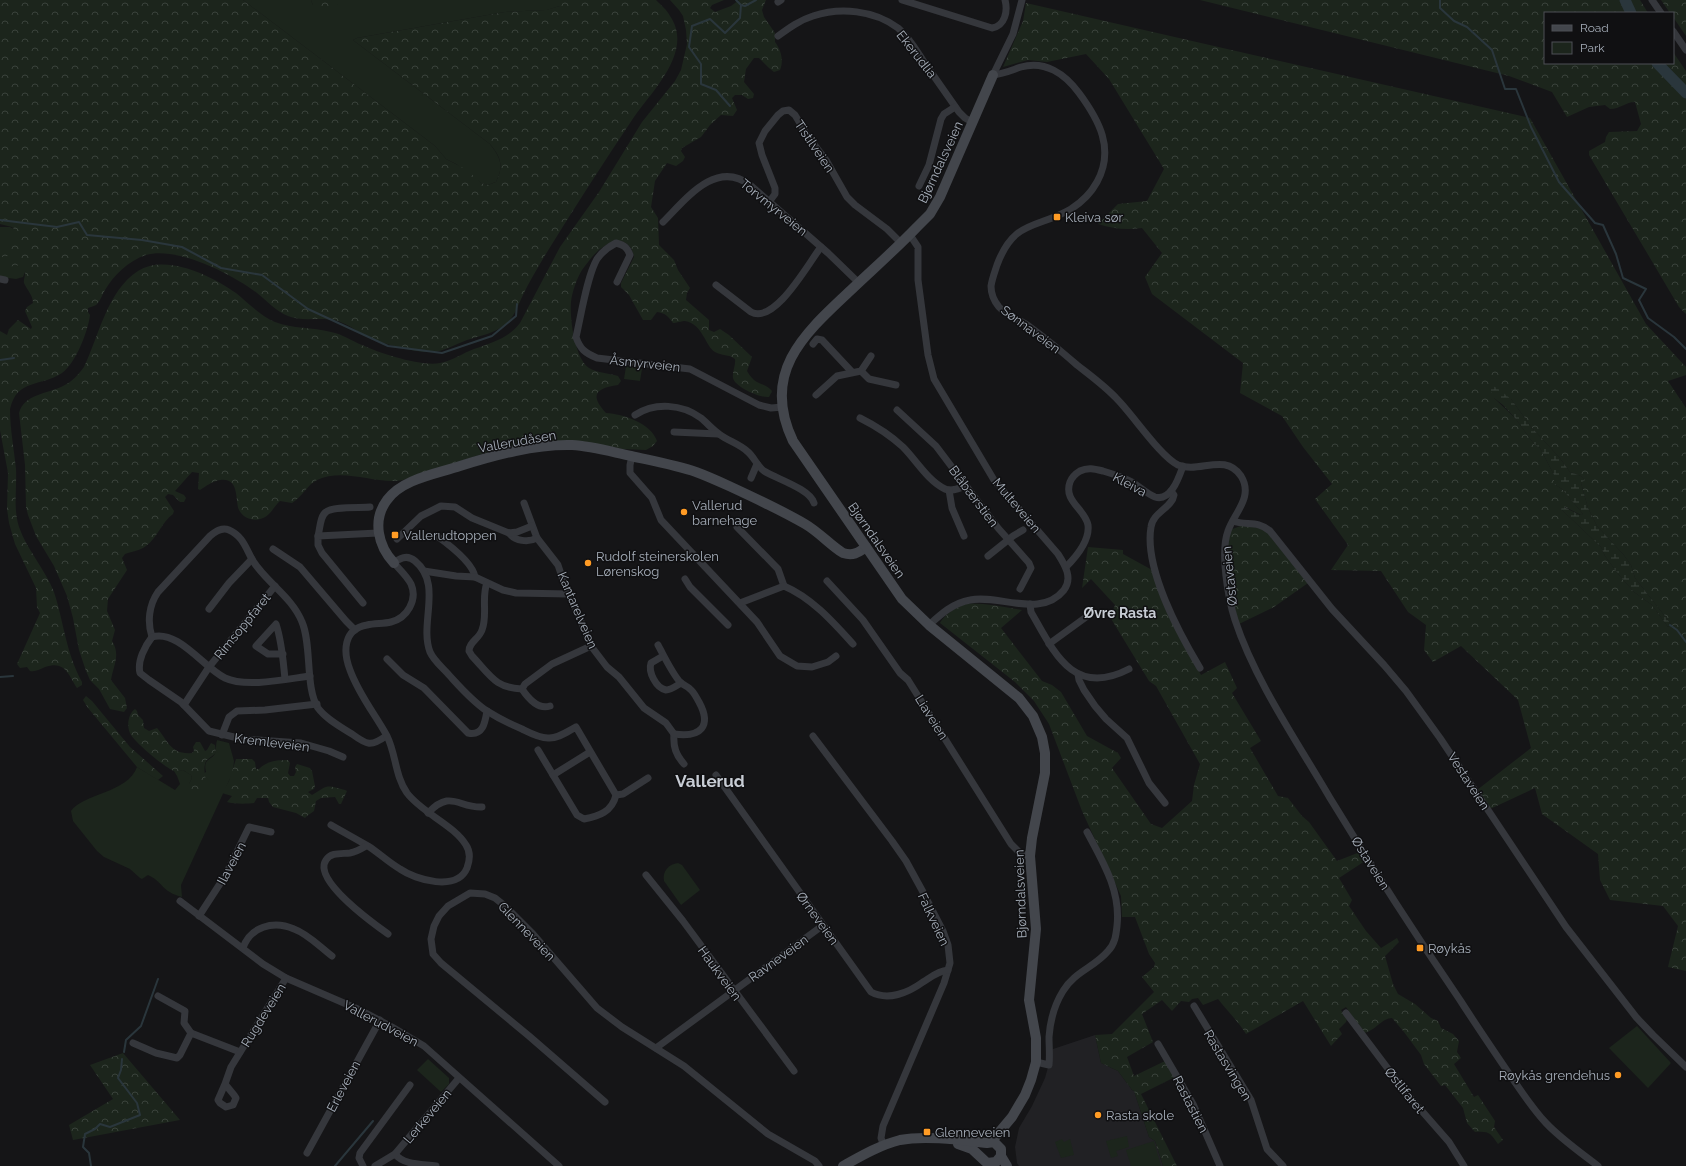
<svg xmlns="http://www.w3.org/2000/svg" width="1686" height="1166" viewBox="0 0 1686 1166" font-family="Raleway,sans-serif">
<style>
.built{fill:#212124}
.green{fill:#1c251c}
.forest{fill:url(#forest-crowns);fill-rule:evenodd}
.wetland{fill:url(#wetland-marsh)}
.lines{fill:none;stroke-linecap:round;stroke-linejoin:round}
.stream{stroke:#2a363c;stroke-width:2}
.river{stroke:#2a363c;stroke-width:11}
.street{stroke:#35373c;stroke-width:7}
.secondary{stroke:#43464c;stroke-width:10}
.poi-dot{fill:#ff9b24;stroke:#101012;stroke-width:1.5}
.labels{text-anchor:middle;stroke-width:3;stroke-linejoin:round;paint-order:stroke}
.street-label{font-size:13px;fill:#a5adb8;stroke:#101012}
.poi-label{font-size:13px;fill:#a5adb8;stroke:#101012;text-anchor:start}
.neighbourhood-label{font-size:14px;font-weight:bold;fill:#c7ccd4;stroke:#101012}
.district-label{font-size:17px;font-weight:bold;fill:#c7ccd4;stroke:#101012}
</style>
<defs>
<pattern id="forest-crowns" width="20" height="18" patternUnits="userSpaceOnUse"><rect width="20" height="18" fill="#1c251c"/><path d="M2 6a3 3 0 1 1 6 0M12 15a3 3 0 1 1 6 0" fill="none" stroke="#3a423b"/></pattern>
<pattern id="wetland-marsh" width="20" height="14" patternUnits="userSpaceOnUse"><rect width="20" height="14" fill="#1c251c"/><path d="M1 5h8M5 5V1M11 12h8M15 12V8" fill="none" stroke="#3a423b"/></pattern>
</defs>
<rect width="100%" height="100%" fill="#151517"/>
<!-- built -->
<path class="built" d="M1095,1035L1101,1063L1118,1071L1132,1090L1134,1091L1149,1137L1155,1141L1163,1166H1019L1017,1163L1015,1147L1019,1128L1032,1106L1045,1078L1053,1049Z"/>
<!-- green -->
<g class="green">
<path d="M243,0H311L313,5L338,4V0H560V6L547,10L505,12L357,38L353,40L490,144C501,158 504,166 496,182L488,185L481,183L456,164L446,159L435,146Z"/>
<path d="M0,227H10L16,230L27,268L23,277L16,279L0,277Z"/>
<path d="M626,366L642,369L640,381L624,379Z"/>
<path d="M217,740L229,743L234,761L233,772L181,885L182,897C162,892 162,881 148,875L142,879L140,878L130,869L104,857L97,851L73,821L71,811C84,793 128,793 137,767L175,790L180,784L177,776L174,771L183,770L191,775L192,778L189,784L206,772C202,756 215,761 216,750C216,746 216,744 217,740Z"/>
<path d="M678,863L682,865L700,890L681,905L664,881C662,871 669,864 678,863Z"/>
<path d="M1637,1026L1671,1063L1648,1088L1609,1048Z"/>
<path d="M428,1059L449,1078V1084L441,1092L417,1070Z"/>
<path d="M1127,1136L1129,1147L1116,1151L1118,1156L1111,1158L1106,1141Z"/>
<path d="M1062,1139L1064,1142L1070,1139L1074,1155L1061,1158L1055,1142Z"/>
<path d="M1154,1141L1161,1166H1131L1126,1150Z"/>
</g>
<!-- forest -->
<g class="forest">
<path d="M0,0H243L435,146L446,159L467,170L481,183L488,185L496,182C504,166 501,157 490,144L353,40L357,38L505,12L546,10L560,6V0H656C661,5 667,10 670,16C694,51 653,90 634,117C603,163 573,210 544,257C537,269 529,282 523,295C518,305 515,316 506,324C495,333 480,336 467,340C456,344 443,352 431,352C417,353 385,344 372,339C359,333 348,323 334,320C319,317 302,322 288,316C276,311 267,301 257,293C232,274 177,246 146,255C128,261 114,275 105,290C102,295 100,302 96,305C94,306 91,307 88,308V312L90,315C88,331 76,363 62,373C42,387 17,378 10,409C10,429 14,449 16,469C17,489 13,508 19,527C27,550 45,569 54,592C64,623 66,653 82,682V685L77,688C68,674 65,660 45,667C40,669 36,672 30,671L27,667L20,668L17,664L40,613L37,607L36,588L15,544L9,523L7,509L8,473L0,430V331L7,335L9,329L18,320L31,329L32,327L25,311L27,307L33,303C33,295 27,290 24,283C23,278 28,271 23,267C18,263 10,268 5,267L6,262H10L12,258L8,256L2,257L0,255L1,250C24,242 8,242 16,231L12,227L0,224Z"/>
<path d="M311,0H338V4L333,8L322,10L313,5Z"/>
<path d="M670,0H724L712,5L710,8L715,12L731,6L739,0H766L762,10L764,17L775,33V42C781,50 784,60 780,70L774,72L769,68L759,58H754L746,69L744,82L754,94L753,98L748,99L742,95H735L732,98L737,110L733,116L721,115L710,125L701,137L682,148L681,151L685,157L683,161L676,166L667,163L655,181L651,207L658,218L659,245L674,260L678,270L690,288L687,293L686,300L709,320V330L714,332L720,329L729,335L752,357L747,371C757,388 762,380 772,391L769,397C760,398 735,387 733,378C732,372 736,365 735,359C729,354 722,356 715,352C705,346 703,324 685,321C682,321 676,323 673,323C668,316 665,313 657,312L651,320H643L629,295L621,287V283L634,257C631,239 616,237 603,247C595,252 588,262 582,270C577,278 572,292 571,302C570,312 572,331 575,341C577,349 581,363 589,368C598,373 608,373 618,376L621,381L618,385C596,388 589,395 606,413C623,414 651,423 657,441L653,446L646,450L623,449L585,442L542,443L488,452L403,480C376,485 344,467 317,480C307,485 302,497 292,503L280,501C274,506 271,515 263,518C254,522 244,519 239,510C235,501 240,477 220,480C213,481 206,486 200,490L198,489L199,473L192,472L175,491L184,495L186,498L184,502H180L173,495L168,494L165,497L174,511L173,514C161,523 158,537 146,546C139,551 133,551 125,554L122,558L127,570L108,599L107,611L115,630L112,641C121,655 113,666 111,680L125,698L127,708L124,712L110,709L99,689L90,680L86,671L79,650L73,618L67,596L54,566L36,536L28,515L26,507L25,465L19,413C24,394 47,394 63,386C72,382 78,375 84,367C99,336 107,291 138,271C166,253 212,276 236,293C248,303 261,316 275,322C293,329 312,327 331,332C342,334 352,341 362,345C379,353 422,367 440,363C452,361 463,353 474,349C491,343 509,338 520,323L560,247L599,192L642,122L675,81L681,70L687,44L686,30L683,16L679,10Z"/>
<path d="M1200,0H1640L1648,13H1545V63H1673V52L1686,71V314L1679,307L1589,155V151L1605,142L1606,137L1609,132L1637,131L1641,124L1635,102C1626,102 1620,109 1610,109L1605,105L1589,107L1567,117L1552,92L1509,76Z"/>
<path d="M1661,0H1686V36L1673,17V13H1670Z"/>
<path d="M1026,3L1530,118L1646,324L1686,367V375L1668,381L1686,408V971L1668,967L1678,926L1663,906L1610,900L1600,880L1598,854L1542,814L1535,788L1488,810L1477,790L1531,748L1518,700L1461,646L1433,662L1424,650L1426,625L1408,612L1381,571L1331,570L1348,545L1315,499L1332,484L1303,447L1282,416L1240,393L1243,363L1152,294L1145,277L1162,253L1142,228C1126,230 1114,229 1098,224L1118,204L1147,201L1164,169L1109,79L1086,54L1047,62L1028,60L1003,67L1023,21ZM1494,398L1511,399L1532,428L1559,457L1570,472L1581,476L1584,479L1581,483L1588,508L1597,526L1623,554L1631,565L1635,578L1671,624L1668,627L1652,605L1634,592L1619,575L1605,556L1601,547L1562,510L1565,507L1581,515L1583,514L1562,489L1554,484V475L1540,448L1534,444L1515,418Z"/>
<path d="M1243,525L1265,529L1308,583L1274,607L1239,624C1230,590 1224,565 1230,530Z"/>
<path d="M1088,547L1123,550V554L1154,571L1189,653L1201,675L1225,662L1237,688L1232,693L1261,741L1250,748L1278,796L1288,798L1302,816L1309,822L1337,861L1360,852L1365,861L1339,878L1352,900L1349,906L1366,931L1381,948L1397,938L1399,942L1385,956L1393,984L1398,994L1415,1004L1431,1018L1438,1021L1441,1028L1453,1034L1459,1041L1457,1052L1461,1058L1454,1064L1474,1097L1478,1095L1495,1121L1494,1127L1503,1140L1498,1144C1490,1133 1490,1131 1475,1132L1467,1123L1463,1108L1445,1085L1441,1086L1424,1064L1421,1055L1404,1032L1392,1018C1382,1018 1375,1031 1364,1033L1346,1007L1341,1010L1347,1019L1346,1022L1339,1029L1342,1034L1331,1046L1303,1001L1246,1034C1239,1022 1227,1011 1218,999L1203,1005L1198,998L1192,999L1189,1002L1181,1001L1172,1011L1162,1000L1142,1014L1153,1042L1127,1057L1134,1076L1165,1061L1175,1077L1141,1094L1177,1166H1163L1155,1141L1149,1137L1134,1091L1132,1090L1118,1071L1101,1063L1095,1035L1112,1034L1154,992L1142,977L1154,967L1155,963L1149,954L1135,917H1122L1121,896L1082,811L1049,724L1034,701L1015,682L940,623C944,615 957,606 967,604C977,602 1010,608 1022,610L1001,628L1042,681L1052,685L1061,692L1087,736L1118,753L1121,758L1112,768L1151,824L1162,828L1192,801L1194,785L1200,764L1156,686L1149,681L1110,617L1115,605L1091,579L1082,588Z"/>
<path d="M86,696L92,701L130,747L163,776L158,780L137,767L88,708L83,700Z"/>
<path d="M135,709L137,711L138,715L143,720L144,728L149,731L157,728C168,741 171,755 192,753L194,751L193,747L196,742H200L205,751L207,750L211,743L215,745L216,752C213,757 206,758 205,764C202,777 212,779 197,790L189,789V784L192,778L191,775C189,774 185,771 183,770C180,770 177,772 174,771C164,767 136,743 131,735C126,727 128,714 135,709Z"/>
<path d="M236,759H252L255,762L256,769H259C267,761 276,760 288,760L290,763L288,773L290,776H294L296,772L295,767L297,764L310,768L312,771L315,786L314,789L308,792L312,795C329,784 326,785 345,790L347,791L341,804H339L335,797L321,798L316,801L314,811L307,816L305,818L296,813L273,807L269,802L268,798H257L254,803C247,804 233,804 227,802L232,796L222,793L229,781Z"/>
<path d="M123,1053L180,1120L73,1140L69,1125L113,1099L90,1065Z"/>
</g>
<!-- wetland -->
<path class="wetland" d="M1488,384L1497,388L1511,399L1532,428L1559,457L1570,472L1581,476L1585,480L1581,483L1588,508L1597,526L1623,554L1631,565L1635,578L1671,624L1668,627L1652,605L1634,592L1619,575L1605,556L1601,547L1562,510L1560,505L1580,515L1583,514L1562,489L1554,484V475L1540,448L1534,444L1515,418L1503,405L1494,398Z"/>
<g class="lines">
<!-- stream -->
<g class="stream">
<path d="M736,0L741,5L745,6L756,0"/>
<path d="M1440,0V8L1454,21L1467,27L1492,50L1505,89H1516L1531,127L1559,182L1595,223L1603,225L1616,254L1623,278L1646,289L1639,300L1648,318L1674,337L1686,349"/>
<path d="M730,106L716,90L701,84V64L689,47L692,26L710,19L725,33L740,18L741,5"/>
<path d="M0,220L57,227L79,222L87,235L142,240L182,247L221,268L262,275L308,309L388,346L442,353L492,336L516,316L517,304"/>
<path d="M0,360L14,358"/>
<path d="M1670,625L1677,630L1686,642"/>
<path d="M0,677L13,676"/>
<path d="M124,1052L126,1040L141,1026L158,979"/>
<path d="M91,1166L89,1153L83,1147L85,1134L95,1129L100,1124L110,1127L140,1115L137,1103L118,1078L121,1070L122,1059"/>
<path d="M335,1166L373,1121"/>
</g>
<!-- river -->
<g class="river">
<path d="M1625,0L1631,13"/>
<path d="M1657,63L1686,93"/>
</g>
<!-- street -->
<g class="street">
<path d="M902,0L992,28C1005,26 1008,11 1005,0"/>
<path d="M1652,0L1661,13"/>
<path d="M778,2L781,0"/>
<path d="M1673,31L1686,50"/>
<path d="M778,36C789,28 800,20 813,16C840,7 874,10 898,28C909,37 916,50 924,62C936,79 947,95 959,112L965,118L972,122"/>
<path d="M993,75C1003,74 1012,70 1021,67C1045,60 1065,74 1079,93C1099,120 1115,149 1097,182C1091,193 1082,202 1071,209C1037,229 1014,219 997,265C995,271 992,279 991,286C991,294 994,301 999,307C1007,316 1021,320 1030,327C1047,339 1062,352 1077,365C1091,376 1105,386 1117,399C1133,415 1160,456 1178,465C1199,474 1225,452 1241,476C1254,497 1234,513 1228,531C1220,552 1228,598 1235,620C1255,681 1298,743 1330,798C1372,867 1415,934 1460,1000C1476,1025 1493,1050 1510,1075C1521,1091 1532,1108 1546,1123C1561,1139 1580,1152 1598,1166"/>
<path d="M993,75L1013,34L1022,0"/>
<path d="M919,186L929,165L941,119L944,114L955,107"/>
<path d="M769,202L775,194V188L762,155L759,143L765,131L778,115L783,111L789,110L795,115L807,135L826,160L847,197L855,205L887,229L901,243"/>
<path d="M663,222C686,199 716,159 750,185L828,253L859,283"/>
<path d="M910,235L918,247V280L928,355L934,379L994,480L1058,554C1065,565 1073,578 1064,590C1041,619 999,594 970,600C953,603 941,614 929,625"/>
<path d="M0,279L5,280"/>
<path d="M617,282L630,255C627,247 624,245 616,243C608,247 602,252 597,259C587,276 581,316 576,337C580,349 585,353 597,358L690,369L759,405L771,408L783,407"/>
<path d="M716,285L751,312C775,325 809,262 821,247"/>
<path d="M813,344L817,339L822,340L852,372"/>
<path d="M861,371L869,379L896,385"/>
<path d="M816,395L837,376L861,371L871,356"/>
<path d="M897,410L936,446L998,528L1029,563L1031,568L1020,589"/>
<path d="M635,415C655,402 682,404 701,418C707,423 713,430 719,434C728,441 740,444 748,452C754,457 757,466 764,471C777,479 810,489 814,503"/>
<path d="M860,418C876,426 890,435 903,447C916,460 928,481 945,489C951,492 960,488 966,486"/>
<path d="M674,432L718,434"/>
<path d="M632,456L630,465V473L652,498L661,520L757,622L780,656L797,666L812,667L828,662L836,656"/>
<path d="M751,478L757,464"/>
<path d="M949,490L952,508L964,536"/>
<path d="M1171,491L1174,495C1172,508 1153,512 1151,527C1144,568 1179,633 1200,668"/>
<path d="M524,503L537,538L558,565L565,586L573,602L591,646L607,667L619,677L644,708L666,723L674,734C673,747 676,755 684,764"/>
<path d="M1233,521C1247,526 1257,520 1270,531L1332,609L1384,665L1406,691L1440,738L1566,927L1636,1017L1653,1035L1686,1067"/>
<path d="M737,527L778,569L784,586"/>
<path d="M509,533C515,541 528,543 537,538"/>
<path d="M318,536C320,529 320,516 326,512C332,506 361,508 370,507"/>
<path d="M437,536C448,544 473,563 475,577"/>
<path d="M397,539L421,516L441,506L455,507L472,518L509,533L517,532L532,526"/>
<path d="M273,549L300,567L346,621L355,630"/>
<path d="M988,556L1013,536L1023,530"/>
<path d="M1066,567C1076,557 1090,541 1088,525C1085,509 1063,501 1070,482C1072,477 1075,474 1080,471C1088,467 1095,469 1103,471C1113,474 1123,477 1132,482C1139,486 1147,494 1155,497C1171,502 1179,477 1183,466"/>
<path d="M424,571L456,576L475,577L503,590L516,593L569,594"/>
<path d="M685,579L690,587L728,625"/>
<path d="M827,581L863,620L900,673L908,680L1011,844L1020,853L1030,856"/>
<path d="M487,583C481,598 488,615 482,630C479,639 469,642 469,651L472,656C490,675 495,688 522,689"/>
<path d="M363,603L322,553L318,545V536L378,533"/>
<path d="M740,603L784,586C812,598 833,622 853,644"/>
<path d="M1030,604L1031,612C1054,652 1073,698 1129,669"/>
<path d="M209,609L229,583L252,559"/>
<path d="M152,637C147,622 149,605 158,592L210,536C216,531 222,527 229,530C243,536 246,549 253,561C267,583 292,597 302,622C312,645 305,688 318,708C326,719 341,727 352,734C367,745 371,747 386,736"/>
<path d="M152,637C145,646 137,661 140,673L149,680L181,702L209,731L242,739L301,743L329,751L343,757"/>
<path d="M152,637C178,629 204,668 225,678C246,688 287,679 310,676"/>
<path d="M1049,644L1093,612"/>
<path d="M658,645C664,656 672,673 680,682C683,685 687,686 690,689C694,692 696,697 699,702C712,726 701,738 674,734"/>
<path d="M283,654H268L256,646L276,624C282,642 283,660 285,679"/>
<path d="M663,656L651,663C648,672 656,688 666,690C671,690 676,686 681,683"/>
<path d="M387,659L403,675L424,688L468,733C483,736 485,723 487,711"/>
<path d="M1078,674L1079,680L1084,690L1095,706L1106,719L1127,738L1149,783L1165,803"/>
<path d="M184,705L209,667L275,586"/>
<path d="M550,706C538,710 528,698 522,689L525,684L552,664L591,646"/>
<path d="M222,735L229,717L237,711L265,710L317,704"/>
<path d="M813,736L892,841L906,861L923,892L943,931L948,945L950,963L944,983L883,1126L881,1138L884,1146"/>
<path d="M538,750L553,775"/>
<path d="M716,775L871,992C888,1001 908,993 923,982C931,977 938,971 948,970"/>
<path d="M616,795L623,794L648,778"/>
<path d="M428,813C451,789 458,808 482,807"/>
<path d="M331,825C343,832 356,839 368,846C379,853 388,862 400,869C416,880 457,892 467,868C470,860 470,851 466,845C454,825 422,813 407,793C395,776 396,754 387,736C375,714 359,695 350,670C343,652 343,629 367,625C375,623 383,624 391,622C407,618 418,600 411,584C407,576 400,570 394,563C401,557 408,555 415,561C443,584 419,623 430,652C434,661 443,668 449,675C461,688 472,701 487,711C498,718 510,724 522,729C530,733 539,738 548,738C558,739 568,731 576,727L616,795C612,812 599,816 584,819L577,815L553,775L590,752"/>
<path d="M366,846C361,849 356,852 350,853C342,854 331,852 326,860C312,880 374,924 388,934"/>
<path d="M646,875L683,921L794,1071"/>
<path d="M180,901L263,964L286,978L360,1010L392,1027L424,1046L559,1166"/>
<path d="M199,916L225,876L249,827L271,832"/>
<path d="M243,948C250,927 273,920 294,929C308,934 320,947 332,956"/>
<path d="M158,996L185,1011L184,1023L191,1033L240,1052"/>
<path d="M1194,1006L1251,1100L1267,1149L1283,1166"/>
<path d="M1346,1013L1407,1094L1449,1142L1464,1166"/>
<path d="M133,1043L156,1053L177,1058L180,1055L191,1033"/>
<path d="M1158,1044L1193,1104L1220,1166"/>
<path d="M656,1048L822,926"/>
<path d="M1036,1062L1049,1065C1050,1055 1049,1046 1049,1037C1050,1022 1055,1004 1063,991C1074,972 1095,967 1108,951C1115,944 1116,935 1117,926C1121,891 1103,862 1087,832"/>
<path d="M225,1084L218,1100L220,1103L226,1107L233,1105L236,1098L234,1095L225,1084L231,1067L286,978"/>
<path d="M605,1102L529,1036L441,963L433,954L431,939L434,926L439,916L448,906L470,893L485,894L495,898L505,906L533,934L597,1008L622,1027L684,1066L768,1134L815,1161L819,1166"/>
<path d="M307,1153L380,1020"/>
<path d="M395,1154C403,1165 423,1164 436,1166"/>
<path d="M363,1166L359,1158L360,1153L410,1085"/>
<path d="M375,1166L395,1154L459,1078"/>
</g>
<!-- secondary -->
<g class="secondary">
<path d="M394,563C378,546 372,520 387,500C402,479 436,474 460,466C495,455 535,444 572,445C592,446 612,452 631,456C653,461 675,465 696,472C707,476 718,481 729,486C755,498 781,510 805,524C819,532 831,546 843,553C853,556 858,553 866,547"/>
<path d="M991,1142L1012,1117L1025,1095L1031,1080L1036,1062V1038L1029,1000L1036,929L1030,856L1032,838L1045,773V753L1042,737L1033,716L1019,698L929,625L902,599L793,441C760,372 805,333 851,290C873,269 896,249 917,227L930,214L940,197L993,75"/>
<path d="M958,1144L972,1149L987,1163L996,1162L1001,1156"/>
<path d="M843,1166C861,1156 880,1145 900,1140C925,1135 961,1140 987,1143L994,1142L1001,1149V1156L1007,1166"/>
</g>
</g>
<!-- markers -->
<g class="poi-dot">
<rect x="1053" y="213" width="8" height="8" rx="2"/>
<circle cx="684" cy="512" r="4"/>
<rect x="391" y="531" width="8" height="8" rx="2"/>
<circle cx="588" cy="563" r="4"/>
<rect x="1416" y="944" width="8" height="8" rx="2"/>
<circle cx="1618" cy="1075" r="4"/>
<circle cx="1098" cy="1115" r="4"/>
<rect x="923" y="1128" width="8" height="8" rx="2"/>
</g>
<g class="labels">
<!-- street labels -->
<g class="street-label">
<text transform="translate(917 54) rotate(52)" y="5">Ekerudlia</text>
<text transform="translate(815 146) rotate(56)" y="5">Tistilveien</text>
<text transform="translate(940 162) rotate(-65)" y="5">Bjørndalsveien</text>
<text transform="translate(774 207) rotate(39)" y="5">Torvmyrveien</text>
<text transform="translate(1031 329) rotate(37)" y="5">Sønnaveien</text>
<text transform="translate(645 363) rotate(6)" y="5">Åsmyrveien</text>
<text transform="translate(517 441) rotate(-10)" y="5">Vallerudåsen</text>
<text transform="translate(1130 484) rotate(28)" y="5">Kleiva</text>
<text transform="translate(974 496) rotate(53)" y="5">Blåbærstien</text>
<text transform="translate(1017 505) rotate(50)" y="5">Multeveien</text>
<text transform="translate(877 540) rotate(55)" y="5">Bjørndalsveien</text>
<text transform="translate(1229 576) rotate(-96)" y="5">Østaveien</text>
<text transform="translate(578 610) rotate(67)" y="5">Kantarelveien</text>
<text transform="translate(242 626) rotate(-51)" y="5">Rimsoppfaret</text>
<text transform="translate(932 717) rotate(58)" y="5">Liaveien</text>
<text transform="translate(272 742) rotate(7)" y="5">Kremleveien</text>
<text transform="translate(1469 781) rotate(57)" y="5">Vestaveien</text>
<text transform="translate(231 863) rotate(-62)" y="5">Ilaveien</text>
<text transform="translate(1371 863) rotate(58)" y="5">Østaveien</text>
<text transform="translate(1020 894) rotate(-92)" y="5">Bjørndalsveien</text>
<text transform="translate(818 918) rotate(54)" y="5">Ørneveien</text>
<text transform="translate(934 919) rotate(65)" y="5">Falkveien</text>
<text transform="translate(527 931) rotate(46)" y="5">Glenneveien</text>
<text transform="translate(778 958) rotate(-36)" y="5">Ravneveien</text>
<text transform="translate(720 973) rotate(54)" y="5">Haukveien</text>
<text transform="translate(263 1015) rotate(-58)" y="5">Rugdeveien</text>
<text transform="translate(381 1023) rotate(28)" y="5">Vallerudveien</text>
<text transform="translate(1228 1065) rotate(59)" y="5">Rastasvingen</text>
<text transform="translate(343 1086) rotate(-62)" y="5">Erleveien</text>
<text transform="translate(1405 1090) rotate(51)" y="5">Østlifaret</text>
<text transform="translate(1191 1104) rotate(63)" y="5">Rastastien</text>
<text transform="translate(427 1116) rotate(-50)" y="5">Lerkeveien</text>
</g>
<!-- poi labels -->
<g class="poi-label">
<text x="1065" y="222">Kleiva sør</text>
<text x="692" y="510">Vallerud<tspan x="692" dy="15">barnehage</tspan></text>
<text x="403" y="540">Vallerudtoppen</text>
<text x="596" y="561">Rudolf steinerskolen<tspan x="596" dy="15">Lørenskog</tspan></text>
<text x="1428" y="953">Røykås</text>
<text x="1610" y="1080" text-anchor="end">Røykås grendehus</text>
<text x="1106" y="1120">Rasta skole</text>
<text x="935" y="1137">Glenneveien</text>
</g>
<!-- neighbourhood labels -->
<g class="neighbourhood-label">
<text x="1120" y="618">Øvre Rasta</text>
</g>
<!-- district labels -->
<g class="district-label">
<text x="710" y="787">Vallerud</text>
</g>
</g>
<!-- legend -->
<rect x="1544" y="12" width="130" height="52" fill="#101012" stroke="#4c4f54"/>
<rect x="1552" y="25" width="20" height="6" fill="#43464c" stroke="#4c4f54"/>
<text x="1580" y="32" font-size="12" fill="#a5adb8">Road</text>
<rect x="1552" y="42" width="20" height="12" fill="#1c251c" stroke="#4c4f54"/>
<text x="1580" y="52" font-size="12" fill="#a5adb8">Park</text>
</svg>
